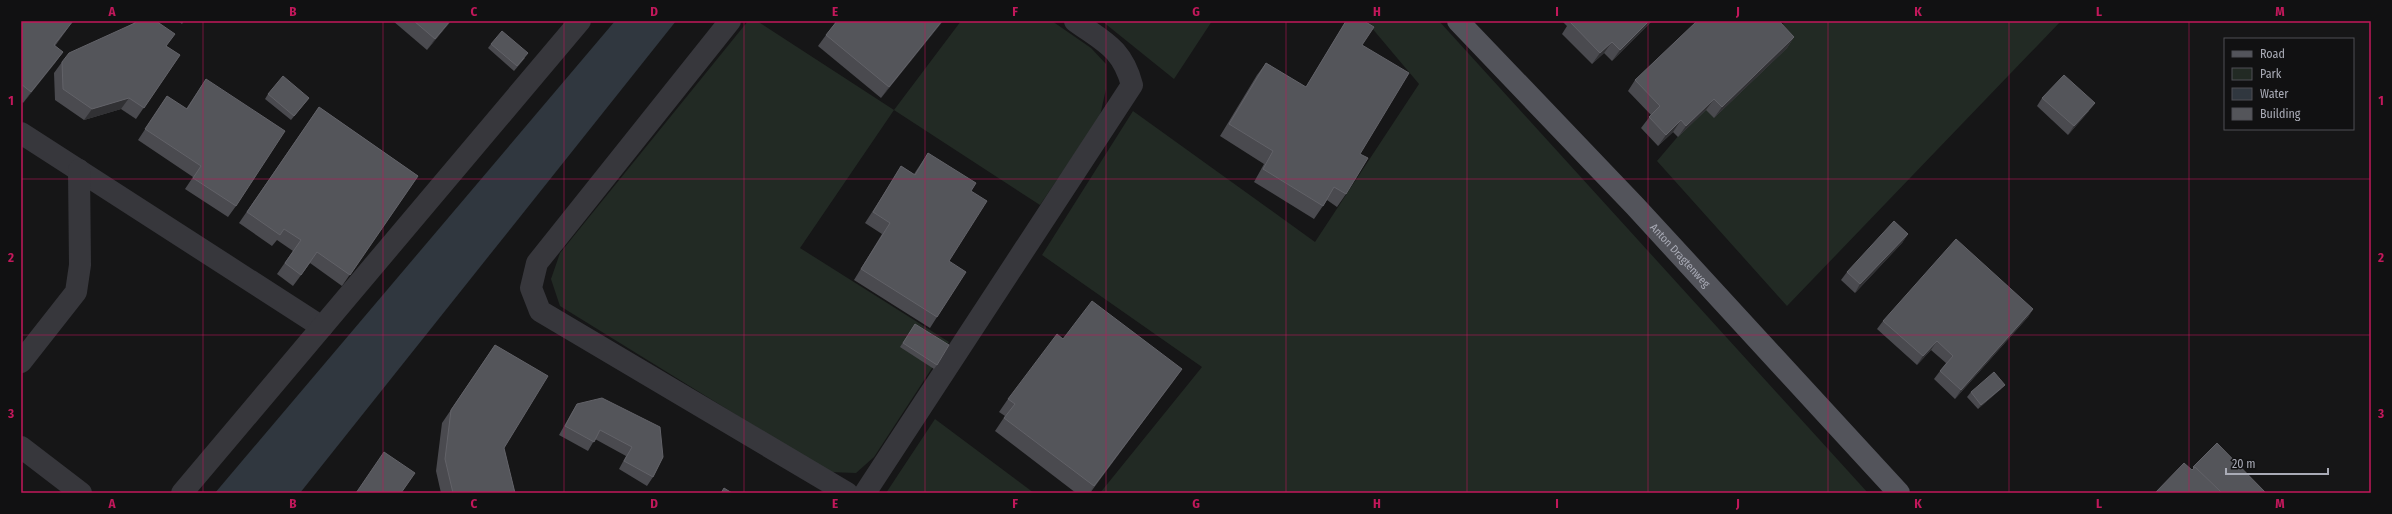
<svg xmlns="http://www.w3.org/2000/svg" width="2392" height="514" viewBox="0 0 2392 514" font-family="'Fira Sans Condensed',sans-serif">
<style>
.green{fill:#222a24}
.water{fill:#30373f}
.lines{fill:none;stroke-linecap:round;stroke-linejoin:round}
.minor{stroke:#37373c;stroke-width:22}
.major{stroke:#53545b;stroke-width:22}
.wall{fill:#4a4a4f}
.shaded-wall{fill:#313134}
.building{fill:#54555a;stroke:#626268}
.grid{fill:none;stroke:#c2185b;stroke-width:1;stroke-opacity:0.55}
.labels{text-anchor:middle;stroke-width:3;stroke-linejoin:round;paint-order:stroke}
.street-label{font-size:11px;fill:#a9abb6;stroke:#111112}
.neatline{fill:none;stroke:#c2185b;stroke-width:1.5}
.grid-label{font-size:13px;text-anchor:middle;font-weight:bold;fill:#c2185b}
</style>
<rect width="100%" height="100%" fill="#161617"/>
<!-- green -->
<g class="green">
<path d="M748,21H757L894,110L961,21H1052L1091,48L1106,64V89L1100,116L1040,205L894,110L800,248L949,342L874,457L856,473L829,472L560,306L551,279L560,253Z"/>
<path d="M1102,21H1212L1174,79Z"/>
<path d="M1366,21H1439L1868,493H1100L1202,367L1042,255L1133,111L1315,242L1419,84Z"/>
<path d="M1786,21H2061L1787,306L1657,161C1698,113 1739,63 1786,21Z"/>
<path d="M935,419L1034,493H886Z"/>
</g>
<!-- water -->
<path class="water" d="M615,21H676L300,493H215Z"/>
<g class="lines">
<!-- minor -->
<g class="minor">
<path d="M730,21L537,263L531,288L540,311L847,493"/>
<path d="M21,133L322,327"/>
<path d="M21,362L76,292L80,265L79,170"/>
<path d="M21,447L81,493"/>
<path d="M182,493L580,21"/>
<path d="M865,493L1132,85C1122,48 1104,42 1075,21"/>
</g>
<!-- major -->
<path class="major" id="s1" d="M1458,21L1635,206L1899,493"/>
</g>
<!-- wall -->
<g class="wall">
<path d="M21,21L68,28L55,46L63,52L55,63L23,103L21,101Z"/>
<path d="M135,21H156L166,46L180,55L136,119L121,109L84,120L55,100L54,73L62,62L134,23Z"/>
<path d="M178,21H184L182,24Z"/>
<path d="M393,21H451L427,50Z"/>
<path d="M837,21H943L881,98L818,46L826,35Z"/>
<path d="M1346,21H1364L1362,45L1360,154L1346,194L1337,207L1327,200L1314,219L1254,182L1264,164L1220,136L1257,75L1266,63L1306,87Z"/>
<path d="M1562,21H1652L1612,61L1604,53L1592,64L1562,34L1567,26Z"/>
<path d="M1794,37L1787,48L1714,118L1706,110L1678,137L1673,132L1658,146L1641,128L1651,115L1628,91L1635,80Z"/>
<path d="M491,44L525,58L514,71L488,48Z"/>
<path d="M206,79L236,206L228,217L185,189L193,177L138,140L167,96L186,109Z"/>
<path d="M268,94L309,98L291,120L265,99Z"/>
<path d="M2042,98L2089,111L2068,135L2037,106Z"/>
<path d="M319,107L418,176L342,286L310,263L293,286L277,274L293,251L277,240L272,246L239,223Z"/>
<path d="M928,153L971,191L949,261L937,317L930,328L854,280L882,234L865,223L894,178L901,166L914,174Z"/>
<path d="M1908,234L1902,243L1855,293L1841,280L1847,272Z"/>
<path d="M2033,309L2028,317L1955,399L1934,379L1946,363L1931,350L1917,365L1877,329L1883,321Z"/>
<path d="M915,324L937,365L934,369L900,347Z"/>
<path d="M1063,339L1182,369L1090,493H1076L995,431L1005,416L999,412L1008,399Z"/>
<path d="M495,345L504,448L515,493H441L436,471L442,423Z"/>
<path d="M2001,389L1978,409L1967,397L1971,392Z"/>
<path d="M577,404L663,457L653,477L647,486L619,469L626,456L595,439L588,451L559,435L572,412Z"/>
</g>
<!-- shaded-wall -->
<g class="shaded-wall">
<path d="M73,21L68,28L46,56L54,45Z"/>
<path d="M450,21H451L427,50L435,39Z"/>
<path d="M942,21H943L881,98L889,87Z"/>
<path d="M1649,21H1652L1612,61L1620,50Z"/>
<path d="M1794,37L1787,48L1714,118L1722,107Z"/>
<path d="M1612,42L1604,53L1592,64L1600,53Z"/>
<path d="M63,52L55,63L23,103L31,92Z"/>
<path d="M129,98L121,109L84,120L92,109Z"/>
<path d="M1714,99L1706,110L1678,137L1686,126Z"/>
<path d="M2095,103L2089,111L2068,135L2074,126Z"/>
<path d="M1681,120L1673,132L1658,146L1666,135Z"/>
<path d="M1908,234L1902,243L1855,293L1860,284Z"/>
<path d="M2033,309L2028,317L1955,399L1961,390Z"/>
<path d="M1937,341L1931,350L1917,365L1923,356Z"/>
<path d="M1182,369L1173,382L1089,493L1094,486Z"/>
<path d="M2005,385L2001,389L1978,409L1981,405Z"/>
</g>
<!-- building -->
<g class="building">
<path d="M21,21H73L54,45L63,52L31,92L21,84Z"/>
<path d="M136,21H156L175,34L166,46L180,55L144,108L129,98L92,109L63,89L62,62L69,53L135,23Z"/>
<path d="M414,21H450L435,39Z"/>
<path d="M837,21H942L889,87L826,35Z"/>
<path d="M1346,21H1364L1374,27L1362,45L1409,73L1360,154L1368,158L1346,194L1334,187L1323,206L1263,169L1273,151L1229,124L1266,63L1306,87Z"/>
<path d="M1571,21H1649L1620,50L1612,42L1600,53L1570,22Z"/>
<path d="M1697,21H1779L1794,37L1722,107L1714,99L1686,126L1681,120L1666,135L1649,117L1660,106L1635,80Z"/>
<path d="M502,31L528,53L517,66L491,44Z"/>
<path d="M2064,75L2095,103L2074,126L2042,98Z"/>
<path d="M283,76L309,98L294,116L268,94Z"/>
<path d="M206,79L285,131L236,206L193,178L201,166L145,129L167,96L187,109Z"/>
<path d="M319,107L418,176L350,275L317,252L301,275L285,263L301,240L284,229L280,235L247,212Z"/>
<path d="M928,153L976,183L971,191L987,201L949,261L966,272L937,317L861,269L890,223L873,212L901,166L915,175Z"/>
<path d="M1894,221L1908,234L1860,284L1847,272Z"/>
<path d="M1956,239L2033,309L1961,390L1940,371L1953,356L1937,341L1923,356L1883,321Z"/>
<path d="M1092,301L1182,369L1094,486L1004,418L1015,404L1008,399L1057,334L1063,339Z"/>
<path d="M915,324L949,345L937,365L903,343Z"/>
<path d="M495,345L548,376L504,448L515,493H453L445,459L451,410Z"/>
<path d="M1994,372L2005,385L1981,405L1971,392Z"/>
<path d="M602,398L660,427L663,457L653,477L624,461L632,447L600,430L594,442L565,426L577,404Z"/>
<path d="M2217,443L2266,493H2222L2195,467L2194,468L2193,467Z"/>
<path d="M384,452L415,473L401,493H356Z"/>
<path d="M2184,463L2192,470L2195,467L2222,493H2155Z"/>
<path d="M724,488L732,493H721Z"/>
</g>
<!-- grid -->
<path class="grid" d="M203,21V493M383,21V493M564,21V493M744,21V493M925,21V493M1106,21V493M1286,21V493M1467,21V493M1648,21V493M1828,21V493M2009,21V493M2189,21V493M21,179H2371M21,335H2371"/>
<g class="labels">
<!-- street labels -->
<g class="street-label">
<text dy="4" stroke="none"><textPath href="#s1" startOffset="323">Anton Dragtenweg</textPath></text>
</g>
</g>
<!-- border -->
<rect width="2392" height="514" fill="none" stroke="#111112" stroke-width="44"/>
<!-- legend -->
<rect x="2224" y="38" width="130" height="92" fill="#111112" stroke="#4e4f54"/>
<rect x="2232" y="51" width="20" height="6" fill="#53545b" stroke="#4e4f54"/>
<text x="2260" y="58" font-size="12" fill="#a9abb6">Road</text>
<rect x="2232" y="68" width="20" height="12" fill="#222a24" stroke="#4e4f54"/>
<text x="2260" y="78" font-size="12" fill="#a9abb6">Park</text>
<rect x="2232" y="88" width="20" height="12" fill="#30373f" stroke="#4e4f54"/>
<text x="2260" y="98" font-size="12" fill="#a9abb6">Water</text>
<rect x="2232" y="108" width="20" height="12" fill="#54555a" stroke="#4e4f54"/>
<text x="2260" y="118" font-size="12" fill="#a9abb6">Building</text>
<!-- scale -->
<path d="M2226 468v6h102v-6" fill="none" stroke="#a9abb6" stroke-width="2"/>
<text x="2232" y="468" font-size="12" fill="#a9abb6" stroke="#111112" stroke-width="3" paint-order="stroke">20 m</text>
<rect x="22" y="22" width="2348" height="470" class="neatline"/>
<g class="grid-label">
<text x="112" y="16">A</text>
<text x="293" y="16">B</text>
<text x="474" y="16">C</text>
<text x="654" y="16">D</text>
<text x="835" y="16">E</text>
<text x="1015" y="16">F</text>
<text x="1196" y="16">G</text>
<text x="1377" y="16">H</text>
<text x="1557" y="16">I</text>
<text x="1738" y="16">J</text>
<text x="1918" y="16">K</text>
<text x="2099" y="16">L</text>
<text x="2280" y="16">M</text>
<text x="11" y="105">1</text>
<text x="2381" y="105">1</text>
<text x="11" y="262">2</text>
<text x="2381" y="262">2</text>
<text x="11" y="418">3</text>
<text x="2381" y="418">3</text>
<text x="112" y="508">A</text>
<text x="293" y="508">B</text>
<text x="474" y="508">C</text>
<text x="654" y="508">D</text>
<text x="835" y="508">E</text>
<text x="1015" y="508">F</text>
<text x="1196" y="508">G</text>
<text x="1377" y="508">H</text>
<text x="1557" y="508">I</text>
<text x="1738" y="508">J</text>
<text x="1918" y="508">K</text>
<text x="2099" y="508">L</text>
<text x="2280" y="508">M</text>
</g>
</svg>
